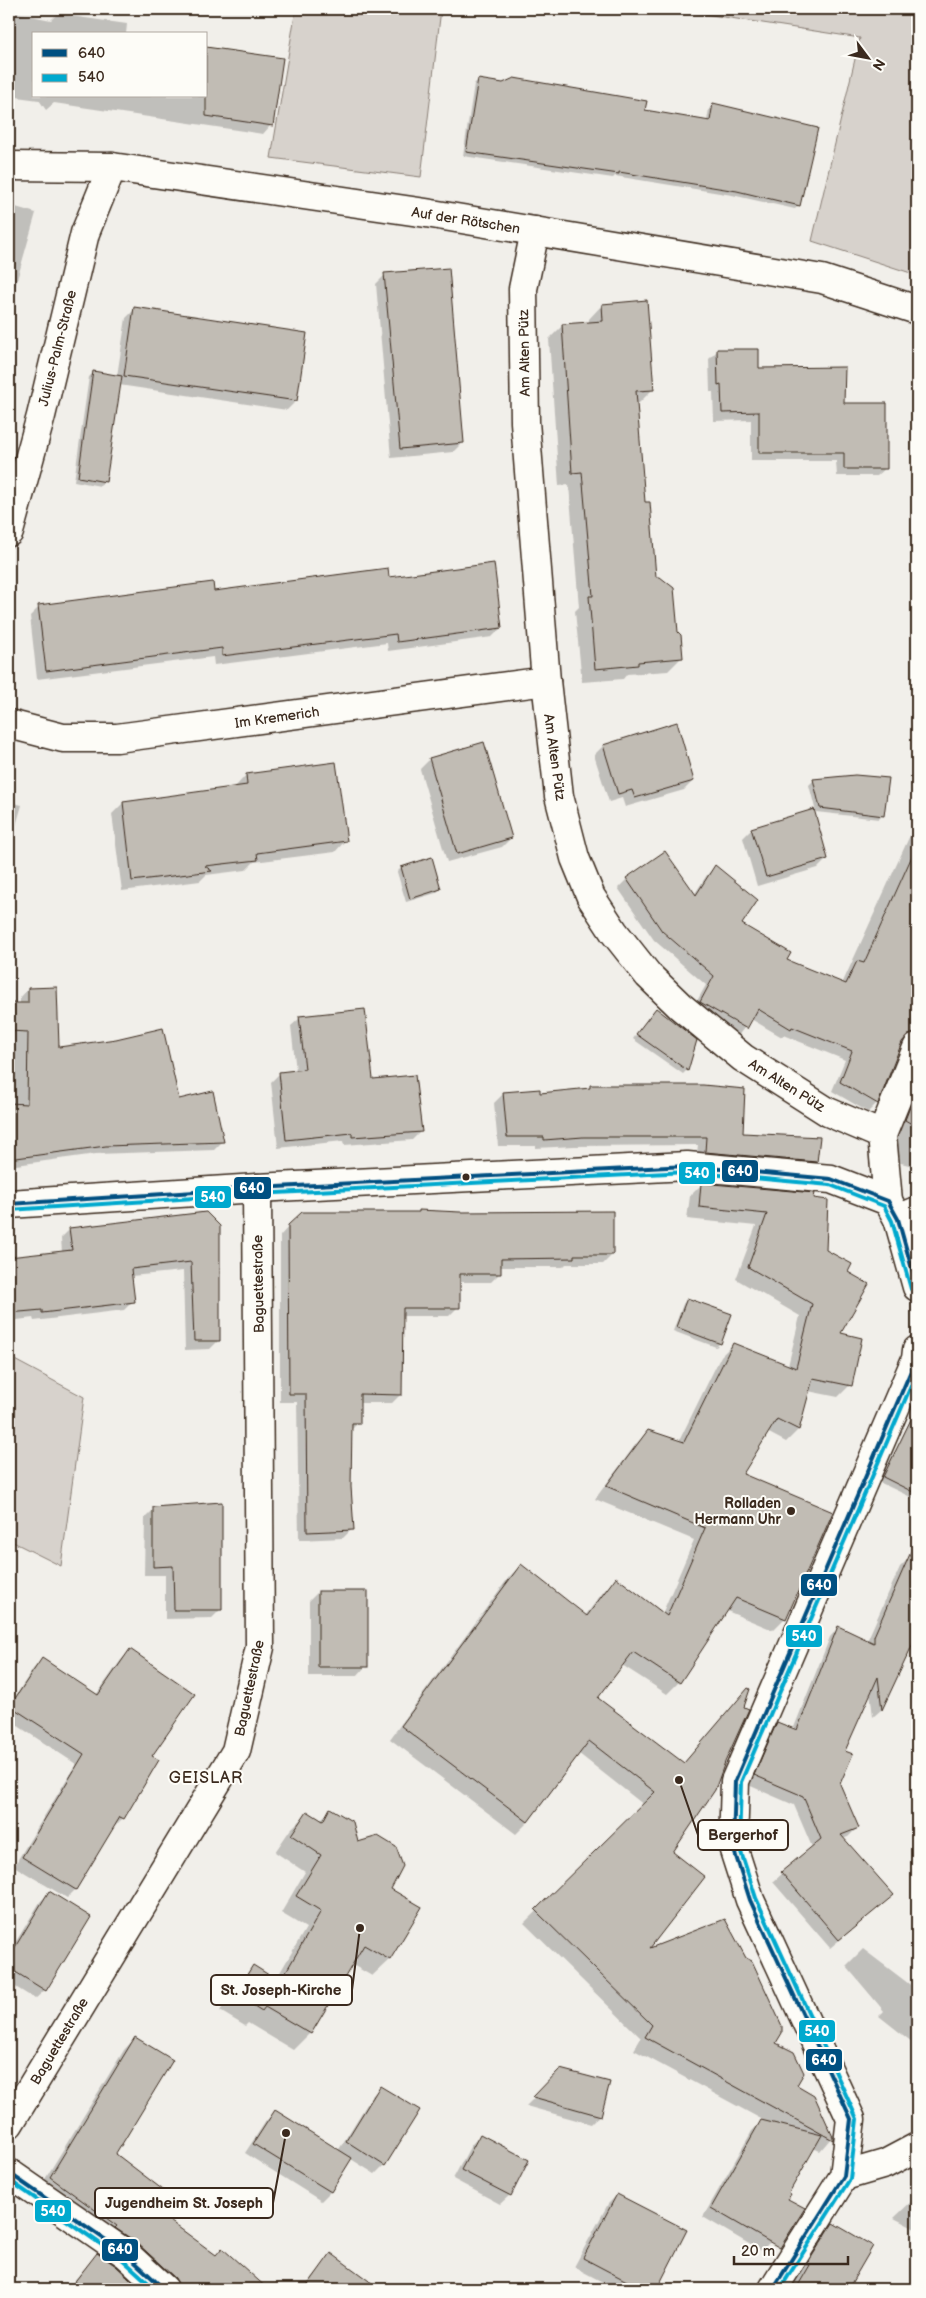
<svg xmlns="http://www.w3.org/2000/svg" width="926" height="2298" viewBox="0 0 926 2298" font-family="'Balsamiq Sans',sans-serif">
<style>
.green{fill:#d7d2cc;stroke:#897e75}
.shadow{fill:#0003}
.building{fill:#c1bcb4;stroke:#3b2a1e}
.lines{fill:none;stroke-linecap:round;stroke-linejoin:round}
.street-casing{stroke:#3b2a1e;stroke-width:31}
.secondary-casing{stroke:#3b2a1e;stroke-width:31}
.street{stroke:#fdfcf7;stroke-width:28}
.secondary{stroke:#fdfcf7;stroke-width:28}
.bus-1-casing{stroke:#fdfcf7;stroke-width:8}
.bus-2-casing{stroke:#fdfcf7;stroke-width:8}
.bus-1{stroke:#005081;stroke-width:4}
.bus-2{stroke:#00a9ce;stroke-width:4}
.bus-dot{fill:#3b2a1e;stroke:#fdfcf7;stroke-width:2}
.labels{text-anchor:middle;stroke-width:4;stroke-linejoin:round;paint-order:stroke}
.street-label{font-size:14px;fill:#3b2a1e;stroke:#fdfcf7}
.poi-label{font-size:14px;font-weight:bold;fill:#3b2a1e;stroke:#fdfcf7;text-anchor:end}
.quarter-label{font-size:16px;letter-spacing:1px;fill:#3b2a1e;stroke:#fdfcf7}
.leader{fill:none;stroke:#3b2a1e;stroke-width:2}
.callout-dot{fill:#3b2a1e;stroke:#fdfcf7;stroke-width:2}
.callout{fill:#fdfcf7;stroke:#3b2a1e;stroke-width:2}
.callout-label{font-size:15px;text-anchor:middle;font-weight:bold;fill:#3b2a1e}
.line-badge{stroke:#fdfcf7;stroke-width:2}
.badge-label{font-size:14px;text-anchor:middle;font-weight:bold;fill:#fff}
</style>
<rect width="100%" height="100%" fill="#f1efea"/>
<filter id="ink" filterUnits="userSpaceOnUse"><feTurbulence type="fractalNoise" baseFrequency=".02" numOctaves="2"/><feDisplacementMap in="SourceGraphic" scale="10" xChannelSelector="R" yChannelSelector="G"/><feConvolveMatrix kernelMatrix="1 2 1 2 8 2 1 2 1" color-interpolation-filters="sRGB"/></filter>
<g filter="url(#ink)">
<!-- green -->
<g class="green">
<path d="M296,9H441L421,177L271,158Z"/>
<path d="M672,9H917V275L812,241L860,38Z"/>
<path d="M9,1357L84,1397L61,1566L9,1540Z"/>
</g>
<!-- shadow -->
<g class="shadow">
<path d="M17,13L51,20L57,14L127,24L126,34H34V96H206L271,125L263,134L54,103L46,110L39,100L9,96V21Z"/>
<path d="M478,80L707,121L709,109L714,105L799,205L795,209L732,195L615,176L613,178L463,156L474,84Z"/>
<path d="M9,205L36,213L9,308Z"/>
<path d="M385,275L462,443L453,452L391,458L376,284Z"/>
<path d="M602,305L653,389L639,403H636L644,503L655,579L677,633L682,657L668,671L627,674L623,679L582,682L575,611L579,607L569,485L559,486L549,339L562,326L589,323V319Z"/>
<path d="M135,309L296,401L287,410L119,385L105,481L100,486L74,481L89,377L94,372L117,376L126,318Z"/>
<path d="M718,350L843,404L886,468L877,476H837L836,461H751V420L714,421L713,392H710L709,359Z"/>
<path d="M388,578L501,628L492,637L388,651L387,643L214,665L213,657L37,679L30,616L39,607Z"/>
<path d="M483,744L511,838L502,847L447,862L420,769L429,760Z"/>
<path d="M603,746L693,781L684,790L625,807L622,798L609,802L594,755Z"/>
<path d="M246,775L345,841L335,852L254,862L246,870L206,875L200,881L122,891L112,814L123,803L236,788V786Z"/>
<path d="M813,781L883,815L879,819L816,812L809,785Z"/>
<path d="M9,802L22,805L9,850Z"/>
<path d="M917,820V973L890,1034L904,1038L877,1103L868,1112L832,1091L845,1060L783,1035L782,1037L751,1019L737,1037L692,1010L706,985L654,940L618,888L627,879L664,853L694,895L707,875L716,866L740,925L785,961L842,984Z"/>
<path d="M752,829L827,859L818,868L757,886L743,838Z"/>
<path d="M401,868L440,889L436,893L406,902L397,872Z"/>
<path d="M28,989L58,1048L178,1100L223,1141L214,1150L96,1154L9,1166V1004H20V998Z"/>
<path d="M651,1014L687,1070L683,1074L633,1039Z"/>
<path d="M300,1018L372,1081L421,1131L412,1140L344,1145L343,1141L278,1148L271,1082L280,1073L296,1071L291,1026Z"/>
<path d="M917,1075V1167L889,1160L896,1131Z"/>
<path d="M591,1086L742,1134L816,1162L807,1171L696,1161L698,1145L574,1146L536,1148V1146H498L494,1103L503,1094L539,1090V1095L587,1090Z"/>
<path d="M702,1184L813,1199L825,1250L847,1272L839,1334L850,1385L838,1397L808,1391L798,1430L786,1442L767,1432L741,1475L785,1618L773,1630L727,1611L679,1682L667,1694L622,1665L597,1698L683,1764L748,1689L672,1853L647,1951L775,2043L796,2085L832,2137L820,2151L813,2148L787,2194L770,2242L761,2251L703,2217L752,2131L763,2120L634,2050L641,2038L524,1923L644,1805L578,1753L528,1822L516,1834L390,1739L509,1577L521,1565L585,1616L604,1591L616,1579L662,1614L694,1540L595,1499L636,1444L648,1431L679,1441L721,1356L733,1344L788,1366L800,1316L736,1279L756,1226L687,1219L690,1196Z"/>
<path d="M205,1214L219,1340L210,1349L185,1350L183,1271L131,1276L133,1301L124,1310L34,1321L33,1318L9,1321V1259L62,1253L61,1238L70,1229Z"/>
<path d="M289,1226L612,1255L603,1264H566L563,1267H500V1273L491,1282H458V1307L449,1316H402L401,1394L392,1403H358V1423L350,1431L352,1529L343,1538L299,1540L297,1402H280V1236Z"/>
<path d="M687,1299L720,1343L716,1347L673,1331L683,1304Z"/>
<path d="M917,1407V1500L879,1482Z"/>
<path d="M154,1509L221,1609L212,1618L165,1619V1575H144L145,1518Z"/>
<path d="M909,1558L917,1562V1646L912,1651L909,1650L881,1710L873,1717L870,1691L844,1752L838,1784L857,1828L848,1837L842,1839L883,1903L830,1948L773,1882L812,1847L794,1805L746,1784L769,1732L778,1723L793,1730L830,1637L838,1628L867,1641L900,1567Z"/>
<path d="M318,1592L366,1666L357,1676H309V1601Z"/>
<path d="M130,1651L150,1756L123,1818L114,1827L76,1889L67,1898L14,1866L76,1764L9,1720V1706L33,1669L42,1660L96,1695L121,1660Z"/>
<path d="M331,1810L389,1889L420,1907L389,1960L372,1976L351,1964L310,2033L293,2050L248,2023L245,2026L220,2011L237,1984L253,1967L275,1981L306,1928L281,1913L305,1872L275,1852L290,1830L307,1813L320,1820Z"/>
<path d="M49,1893L45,1990L35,1999L9,1983V1953L40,1902Z"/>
<path d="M863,1949L917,1990V2046L879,2016L884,2011L846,1966Z"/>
<path d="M135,2038L114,2154L154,2210L216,2256L222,2250L266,2289H163L39,2189L124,2050Z"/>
<path d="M561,2071L600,2115L591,2124L526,2106Z"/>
<path d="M381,2087L384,2165L375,2174L351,2159L330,2192L321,2201L245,2153L266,2121L275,2112L338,2151L372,2096Z"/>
<path d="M480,2136L510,2195L500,2204L453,2179L471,2145Z"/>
<path d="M617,2195L686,2231L655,2289H616L574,2267L608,2204Z"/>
<path d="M917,2196V2230L894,2218Z"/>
<path d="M833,2225L871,2246L847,2289H791L796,2280L794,2278L819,2239Z"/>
<path d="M97,2254L115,2267L139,2289H67Z"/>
<path d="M331,2255L378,2289H303Z"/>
</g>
<!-- building -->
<g class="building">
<path d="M206,47L283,58L273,126L206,116Z"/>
<path d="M514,78L647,101L645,110L710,121L713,103L818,128L800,206L737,191L619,172V174L466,152L478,79L503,83Z"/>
<path d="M449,268L464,443L400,449L384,273Z"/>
<path d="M647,300L654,390L636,391L645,502H650L656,577H660L674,588L678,632L681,635L683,658L638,662V665L595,669L589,596H593L582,472L572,473L562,324L603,321L602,304Z"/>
<path d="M134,307L307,333L297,401L124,376Z"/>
<path d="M717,349H759V368L845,367L844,403H887V469H844V453H759V412L722,413L721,384L718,385Z"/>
<path d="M93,371L122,376L106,482L78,477Z"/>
<path d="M494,563L502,628L397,642L396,634L222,656V648L46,671L38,605L213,582L214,591L388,568L389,577Z"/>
<path d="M677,722L694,781L635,798L632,790L618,794L603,745Z"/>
<path d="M484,742L512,838L457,854L429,758Z"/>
<path d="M336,762L347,841L257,853L258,860L205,866L212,871L132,881L123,802L247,785L246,774Z"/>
<path d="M855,775L889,778L884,816L820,808L813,779Z"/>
<path d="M814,809L828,859L766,877L751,828Z"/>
<path d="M917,845V1033L908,1035L902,1042L878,1104L840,1082L852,1051L792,1027L791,1029L758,1009L747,1029L700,1002L714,976L662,931L626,878L665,851L696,895L715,865L758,900L742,924L791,953L787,960L846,984L857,961L864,963Z"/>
<path d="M432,857L441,889L410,899L401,867Z"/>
<path d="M57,987L59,1047L116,1039L163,1028L179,1099L213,1091L224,1142L106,1146L9,1159V1103L27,1104L28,1032L9,1031V1003H28V988Z"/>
<path d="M656,1008L697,1040L688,1071L636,1034Z"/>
<path d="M365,1009L373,1079L415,1075L422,1132L352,1137V1133L286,1140L279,1072L305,1069L299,1016Z"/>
<path d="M590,1085H703L745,1089L743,1133L820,1137L817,1162L705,1152L706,1137H583L544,1140V1137H507L503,1092L540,1089V1093L590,1088Z"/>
<path d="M917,1089V1127L905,1120Z"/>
<path d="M701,1183L815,1193L814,1198L828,1200L826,1250L852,1264L848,1272L869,1284L841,1333L862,1338L852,1386L813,1378L799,1430L777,1419L743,1474L833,1512L786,1619L736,1598L680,1683L633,1652L598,1698L684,1763L748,1688L750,1689L744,1707L749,1709L725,1762L715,1790L673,1852L705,1877L650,1948L725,1919L746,1958L752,1961L782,2026V2033L776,2043L794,2052L804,2073L797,2085L814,2095L833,2137V2140L645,2037L652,2025L535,1910L655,1792L589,1741L528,1822L401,1726L521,1564L587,1616L616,1577L667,1616L705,1528L606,1486L648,1430L684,1442L733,1343L796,1368L812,1304L748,1267L767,1214L699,1207Z"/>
<path d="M419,1210L460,1212L613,1211V1255H574V1258L501,1259V1274H460V1308H403L402,1395L360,1394V1423H352L351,1487L354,1530L307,1532L306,1394H289L288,1225L302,1212H419Z"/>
<path d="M206,1212L220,1226V1341H194L191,1262L131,1269L135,1302L42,1313V1310L9,1313V1257L72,1250L69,1228Z"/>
<path d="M687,1298L732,1314L721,1344L676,1327Z"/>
<path d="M917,1407V1494L883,1477Z"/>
<path d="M222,1502V1610H174L173,1566L153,1567V1507Z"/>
<path d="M917,1538V1635L882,1710L878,1677L845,1751L853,1754L840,1784L859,1828L841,1835L894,1895L839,1940L781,1872L821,1839L803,1796L754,1775L777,1722L797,1730L838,1626L874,1643V1636Z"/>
<rect x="318" y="1591" width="50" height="76"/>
<path d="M130,1649L195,1694L152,1756L159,1760L124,1819L120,1817L76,1890L22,1857L84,1754L10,1706L42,1658L98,1695Z"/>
<path d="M330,1808L353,1822L358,1842L378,1836L396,1847L403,1866L391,1889L422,1907L390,1960L364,1945L311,2034L265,2007L262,2011L235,1994L253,1965L280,1982L321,1911L296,1896L321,1855L291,1835L307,1811L323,1821Z"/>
<path d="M49,1891L91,1917L46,1991L9,1968V1957Z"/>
<path d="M135,2037L173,2060L116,2154L167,2193L155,2210L216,2255L222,2248L268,2289H179L175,2278L136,2242L115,2228L117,2226L50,2177Z"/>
<path d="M560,2069L610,2082L601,2116L533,2097Z"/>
<path d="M380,2086L420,2110L385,2166L346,2141Z"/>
<path d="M275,2110L352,2158L331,2192L253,2144Z"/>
<path d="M761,2120L822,2135L789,2193L791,2194L788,2199L805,2208L780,2248L711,2208Z"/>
<path d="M480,2134L529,2160L511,2196L461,2170Z"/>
<path d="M617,2194L687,2230L657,2289H642L583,2258Z"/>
<path d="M833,2223L873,2246L848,2289H796L810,2265L807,2264Z"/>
<path d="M97,2253L116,2266L141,2289H69Z"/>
<path d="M331,2253L380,2289H305Z"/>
</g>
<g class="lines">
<defs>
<g id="street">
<path d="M9,166L112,167L426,213L822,279L917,310"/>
<path d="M535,231L523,289L525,422L546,681L559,796L575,858L591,897L614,932L648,975L680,1006L743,1058L828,1112L882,1135"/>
<path d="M9,532L41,416L85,233L112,167"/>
<path d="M9,724L63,738H117L546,681"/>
<path d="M888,1201L882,1135L917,1048"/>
<path d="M898,1219L917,1211"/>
<path d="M9,2124L236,1751L260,1647L257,1188"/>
<path d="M844,2176L885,2164L917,2147"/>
</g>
<g id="secondary">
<path d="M9,1204L257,1188L687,1166L831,1179L888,1201L898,1219L917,1287"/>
<path d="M9,2173L126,2254L164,2289"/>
<path d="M773,2289L844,2176L851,2119L750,1900L733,1847L735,1781L916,1359L917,1350"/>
</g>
</defs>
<!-- street casing -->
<use href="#street" class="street-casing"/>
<!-- secondary casing -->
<use href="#secondary" class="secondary-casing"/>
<!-- street -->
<use href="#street" class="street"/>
<!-- secondary -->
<use href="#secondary" class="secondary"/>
<defs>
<g id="bus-1">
<path d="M9,1204L257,1188L687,1166L831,1179L888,1201L898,1219L917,1287"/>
<path d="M9,2173L126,2254L164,2289"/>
<path d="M773,2289L844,2176L851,2119L750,1900L733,1847L735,1781L916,1359L917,1350"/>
</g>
<g id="bus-2">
<path d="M9,1210L257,1194L687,1172L830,1185L884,1206L892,1221L911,1289"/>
<path d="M9,2180L122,2259L155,2289"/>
<path d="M780,2289L850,2179L857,2119L756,1898L739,1846L741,1782L917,1372"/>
</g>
</defs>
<!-- bus-1 casing -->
<use href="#bus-1" class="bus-1-casing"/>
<!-- bus-2 casing -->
<use href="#bus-2" class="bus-2-casing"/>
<!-- bus-1 -->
<use href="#bus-1" class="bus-1"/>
<!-- bus-2 -->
<use href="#bus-2" class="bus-2"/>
</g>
</g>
<!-- markers -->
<g class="bus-dot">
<circle cx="466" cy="1177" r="4.5"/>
<circle cx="791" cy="1511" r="5"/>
</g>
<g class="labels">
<!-- street labels -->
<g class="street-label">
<text transform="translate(466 220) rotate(9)" y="5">Auf der Rötschen</text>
<text transform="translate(57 348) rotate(-76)" y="5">Julius-Palm-Straße</text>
<text transform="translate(524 353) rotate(-91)" y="5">Am Alten Pütz</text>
<text transform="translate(277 717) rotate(-8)" y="5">Im Kremerich</text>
<text transform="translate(555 757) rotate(82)" y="5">Am Alten Pütz</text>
<text transform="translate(787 1085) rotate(32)" y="5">Am Alten Pütz</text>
<text transform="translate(258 1284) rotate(-91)" y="5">Baguettestraße</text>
<text transform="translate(249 1688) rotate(-78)" y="5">Baguettestraße</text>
<text transform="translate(59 2041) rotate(-59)" y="5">Baguettestraße</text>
</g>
<!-- poi labels -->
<g class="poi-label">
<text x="781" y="1508">Rolladen<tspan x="781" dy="16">Hermann Uhr</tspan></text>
</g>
<!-- quarter labels -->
<g class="quarter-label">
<text x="206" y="1783">GEISLAR</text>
</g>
</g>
<!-- callouts -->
<path class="leader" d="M679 1780L698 1835M360 1928L352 1990M286 2133L273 2203"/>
<g class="callout-dot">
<circle cx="679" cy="1780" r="5"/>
<circle cx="360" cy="1928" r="5"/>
<circle cx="286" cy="2133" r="5"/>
</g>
<g class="callout">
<rect x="698" y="1820" width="90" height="30" rx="5"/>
<rect x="211" y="1975" width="141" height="30" rx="5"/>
<rect x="95" y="2188" width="178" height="30" rx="5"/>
</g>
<g class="callout-label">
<text x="743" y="1840">Bergerhof</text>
<text x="281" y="1995">St. Joseph-Kirche</text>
<text x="184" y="2208">Jugendheim St. Joseph</text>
</g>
<g class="line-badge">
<rect x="721" y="1159" width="38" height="24" rx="5" fill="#005081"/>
<rect x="678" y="1161" width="38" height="24" rx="5" fill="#00a9ce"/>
<rect x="233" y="1176" width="39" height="24" rx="5" fill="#005081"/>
<rect x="194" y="1185" width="38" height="24" rx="5" fill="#00a9ce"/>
<rect x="800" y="1573" width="38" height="24" rx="5" fill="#005081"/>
<rect x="785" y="1624" width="38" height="24" rx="5" fill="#00a9ce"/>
<rect x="798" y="2019" width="38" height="24" rx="5" fill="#00a9ce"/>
<rect x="805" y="2048" width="38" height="24" rx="5" fill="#005081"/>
<rect x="34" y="2199" width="38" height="24" rx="5" fill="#00a9ce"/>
<rect x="101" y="2238" width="38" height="24" rx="5" fill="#005081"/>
</g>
<g class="badge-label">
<text x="740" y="1176">640</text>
<text x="697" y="1178">540</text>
<text x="252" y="1193">640</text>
<text x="213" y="1202">540</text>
<text x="819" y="1590">640</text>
<text x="804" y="1641">540</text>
<text x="817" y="2036">540</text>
<text x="824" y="2065">640</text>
<text x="53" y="2216">540</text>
<text x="120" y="2254">640</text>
</g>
<!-- margin -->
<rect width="926" height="2298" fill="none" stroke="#fdfcf7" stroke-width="30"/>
<rect x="15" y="15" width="896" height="2268" fill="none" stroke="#3b2a1e" stroke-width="2" filter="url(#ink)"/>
<!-- legend -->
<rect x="32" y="32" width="175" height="65" fill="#fdfcf7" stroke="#afa8a0"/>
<rect x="42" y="49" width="25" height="8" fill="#005081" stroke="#afa8a0"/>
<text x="78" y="58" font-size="15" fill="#3b2a1e">640</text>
<rect x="42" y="74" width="25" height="8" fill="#00a9ce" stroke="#afa8a0"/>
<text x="78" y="82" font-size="15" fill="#3b2a1e">540</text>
<!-- north arrow -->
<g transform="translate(868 58) rotate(122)" stroke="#fdfcf7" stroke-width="4" paint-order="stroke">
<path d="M0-4L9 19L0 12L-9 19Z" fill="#3b2a1e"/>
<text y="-8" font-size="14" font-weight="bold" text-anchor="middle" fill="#3b2a1e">N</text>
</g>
<!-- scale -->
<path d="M734 2256v8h114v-8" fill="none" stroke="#3b2a1e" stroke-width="2.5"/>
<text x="741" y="2256" font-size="15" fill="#3b2a1e" stroke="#fdfcf7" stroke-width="4" paint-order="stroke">20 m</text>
</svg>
